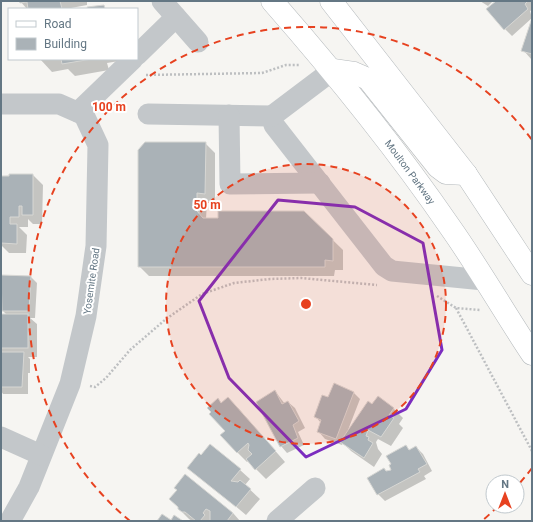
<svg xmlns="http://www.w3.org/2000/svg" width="533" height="522" viewBox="0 0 533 522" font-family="Roboto,sans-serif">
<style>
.shadow{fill:#0003}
.building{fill:#aab2b7;stroke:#d7d7d4}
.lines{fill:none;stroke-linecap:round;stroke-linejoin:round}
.major-casing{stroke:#b4b9bc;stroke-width:23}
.path{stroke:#bdbfc1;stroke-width:2.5;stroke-dasharray:2 2;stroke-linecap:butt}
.minor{stroke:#c3c7ca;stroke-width:21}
.major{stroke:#fff;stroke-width:22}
.marked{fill:none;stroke:#7b2cbf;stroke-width:3;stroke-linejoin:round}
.ring{fill:none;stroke:#e74220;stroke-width:2;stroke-dasharray:7 5}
.labels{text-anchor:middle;stroke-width:4;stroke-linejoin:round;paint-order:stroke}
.street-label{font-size:10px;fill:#647784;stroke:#fff}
.centre{fill:#e74220;stroke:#fff;stroke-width:2}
.ring-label{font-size:12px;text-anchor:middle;font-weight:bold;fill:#e74220;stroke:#fff;stroke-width:4;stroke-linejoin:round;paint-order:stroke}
</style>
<rect width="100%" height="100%" fill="#f6f5f2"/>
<!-- shadow -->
<g class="shadow">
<path d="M20,1H87V5L71,8V9H27Z"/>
<path d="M480,1H493L488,6Z"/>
<path d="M497,1H532V10L530,11L532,18L512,36L505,29Z"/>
<path d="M532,22V60L523,50Z"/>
<path d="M40,59H131L107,63L109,70L75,76L68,69L52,72Z"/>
<path d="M205,143L215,153V203L207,202L206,219L304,212L343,250V270H335L334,276H149L139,266Z"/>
<path d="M33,175L43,185L42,224H33L28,219V227H19L27,235L26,253H9L1,245V176Z"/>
<path d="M1,276L31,277L37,283L35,318H30L37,324V357H28L30,359V373H28V394H3L1,391V315H7L3,311Z"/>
<path d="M275,391L285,404L288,402L295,408L305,428L298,432L304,445L287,453L281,446Z"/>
<path d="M354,393L360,399L348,430L378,397L394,409L403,418L399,424L403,428L391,446L378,439L376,442L378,449L382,454L374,467L351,451L343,443L342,445L325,439L319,432L321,423L315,416L329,398Z"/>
<path d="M222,404L238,408L285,462L266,479L248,461L247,462L237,452L226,431Z"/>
<path d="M416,447L423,454L432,471L424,476L426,479L385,501L378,494L369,478L393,470L410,451Z"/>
<path d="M189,467L240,470L250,479L245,485L260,499L246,515Z"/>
<path d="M185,475L233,513L240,521H192L189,519L179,509L178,490Z"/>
</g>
<!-- building -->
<g class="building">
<path d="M19,1H60L62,9H28L27,2L20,3Z"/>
<path d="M496,1H528L525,4L528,9L504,30L486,9Z"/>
<path d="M104,5L105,9H88L87,7Z"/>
<path d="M532,18V54L521,51Z"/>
<path d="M61,59H92L62,64Z"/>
<path d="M145,142H206L205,194L197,193V211L203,218H218V211H304L333,239V261L325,260V267H138V150Z"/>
<path d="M9,174H33V215H22V206H19V217H10V224H17V244L1,243V176H9Z"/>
<path d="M1,275L31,276L29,311H2Z"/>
<rect x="1" y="314" width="27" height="34"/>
<path d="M1,352H24L22,387H1Z"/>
<path d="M334,383L354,392L336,439L317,432L321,420L314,417L322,395L328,397Z"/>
<path d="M275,390L282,404L288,401L299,421L293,425L298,438L280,447L256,402Z"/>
<path d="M378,396L394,408L389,415L394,418L381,437L368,430L366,436L369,437L368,440L373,443L364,458L340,442L368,401L372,404Z"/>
<path d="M228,397L276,451L255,470L246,459L252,454L248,450L249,445L248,443L237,453L220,435L225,431L209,414L211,412L207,408L218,398L221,403Z"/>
<path d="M210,444L241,469L231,481L238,482L240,480L251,489L236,507L187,468L199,453L201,455Z"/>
<path d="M406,445L409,450L416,446L427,464L418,469L420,472L377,495L367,478L384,468L386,471L391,470L389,465L391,464L386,456Z"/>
<path d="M185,474L233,513L227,521H210V511L206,509L203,513L205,515L200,521H196L185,512H182L178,509V507L169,499L177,490L174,488Z"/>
<path d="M162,514L171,520L174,515L183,521H157Z"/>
</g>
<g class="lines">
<defs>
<g id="major">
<path id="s1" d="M272,1C336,74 395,147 450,227C479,268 504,312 532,354"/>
<path d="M331,1L466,174L532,274"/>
<path d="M333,70L354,73L368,79L438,167L446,173L466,174"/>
</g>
</defs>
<!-- major casing -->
<use href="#major" class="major-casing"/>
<!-- path -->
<g class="path">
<path d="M146,75L262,73L286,65H300"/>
<path d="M437,296L456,308L480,310"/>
<path d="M456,308L532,451"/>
<path d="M90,386L95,387L106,378L130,350L166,319L202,294L234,283L270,279L301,278L377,285"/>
</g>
<!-- minor -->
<g class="minor">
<path d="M162,1L198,42"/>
<path d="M137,55L176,17"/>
<path d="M333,70L272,116L274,125L384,266L392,271L484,280"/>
<path d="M1,104H59L84,115L98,145L96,246L86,316L70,384L29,487L10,521"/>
<path d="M78,112L133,59"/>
<path d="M148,114L272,116"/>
<path d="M229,115L230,184L320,183"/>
<path d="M1,437L41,455"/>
<path d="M277,521L315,488"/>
</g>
<!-- major -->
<use href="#major" class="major"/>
</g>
<!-- marked area -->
<path class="marked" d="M278,200L355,207L423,243L442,350L406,409L306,457L229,378L199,301Z"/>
<!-- distance rings -->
<circle cx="306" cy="304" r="140" fill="#e74220" fill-opacity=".12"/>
<g class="ring">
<circle cx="306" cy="304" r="140"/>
<path d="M532 468A279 279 0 0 1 518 485M498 506A279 279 0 0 1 482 521M130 521A279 279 0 1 1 532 140"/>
</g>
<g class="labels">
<!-- street labels -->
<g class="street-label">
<text dy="4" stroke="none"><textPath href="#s1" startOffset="220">Moulton Parkway</textPath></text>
<text transform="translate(91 281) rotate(-82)" y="4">Yosemite Road</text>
</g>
</g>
<circle cx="306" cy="304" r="6" class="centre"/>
<g class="ring-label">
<text x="109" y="111">100 m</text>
<text x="207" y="209">50 m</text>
</g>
<!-- border -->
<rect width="533" height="522" fill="none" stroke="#647784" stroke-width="4"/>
<!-- legend -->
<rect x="8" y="8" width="130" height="52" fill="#ffffff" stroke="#c1c9ce"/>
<rect x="16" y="21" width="20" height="6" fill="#ffffff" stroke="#c1c9ce"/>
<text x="44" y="28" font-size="12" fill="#647784">Road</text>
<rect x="16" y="38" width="20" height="12" fill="#aab2b7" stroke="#c1c9ce"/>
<text x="44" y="48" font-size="12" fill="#647784">Building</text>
<!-- north arrow -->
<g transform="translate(505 494)"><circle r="19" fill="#ffffff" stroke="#c1c9ce"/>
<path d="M0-3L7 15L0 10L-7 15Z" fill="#e74220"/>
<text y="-6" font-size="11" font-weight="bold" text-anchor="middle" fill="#647784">N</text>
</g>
</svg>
